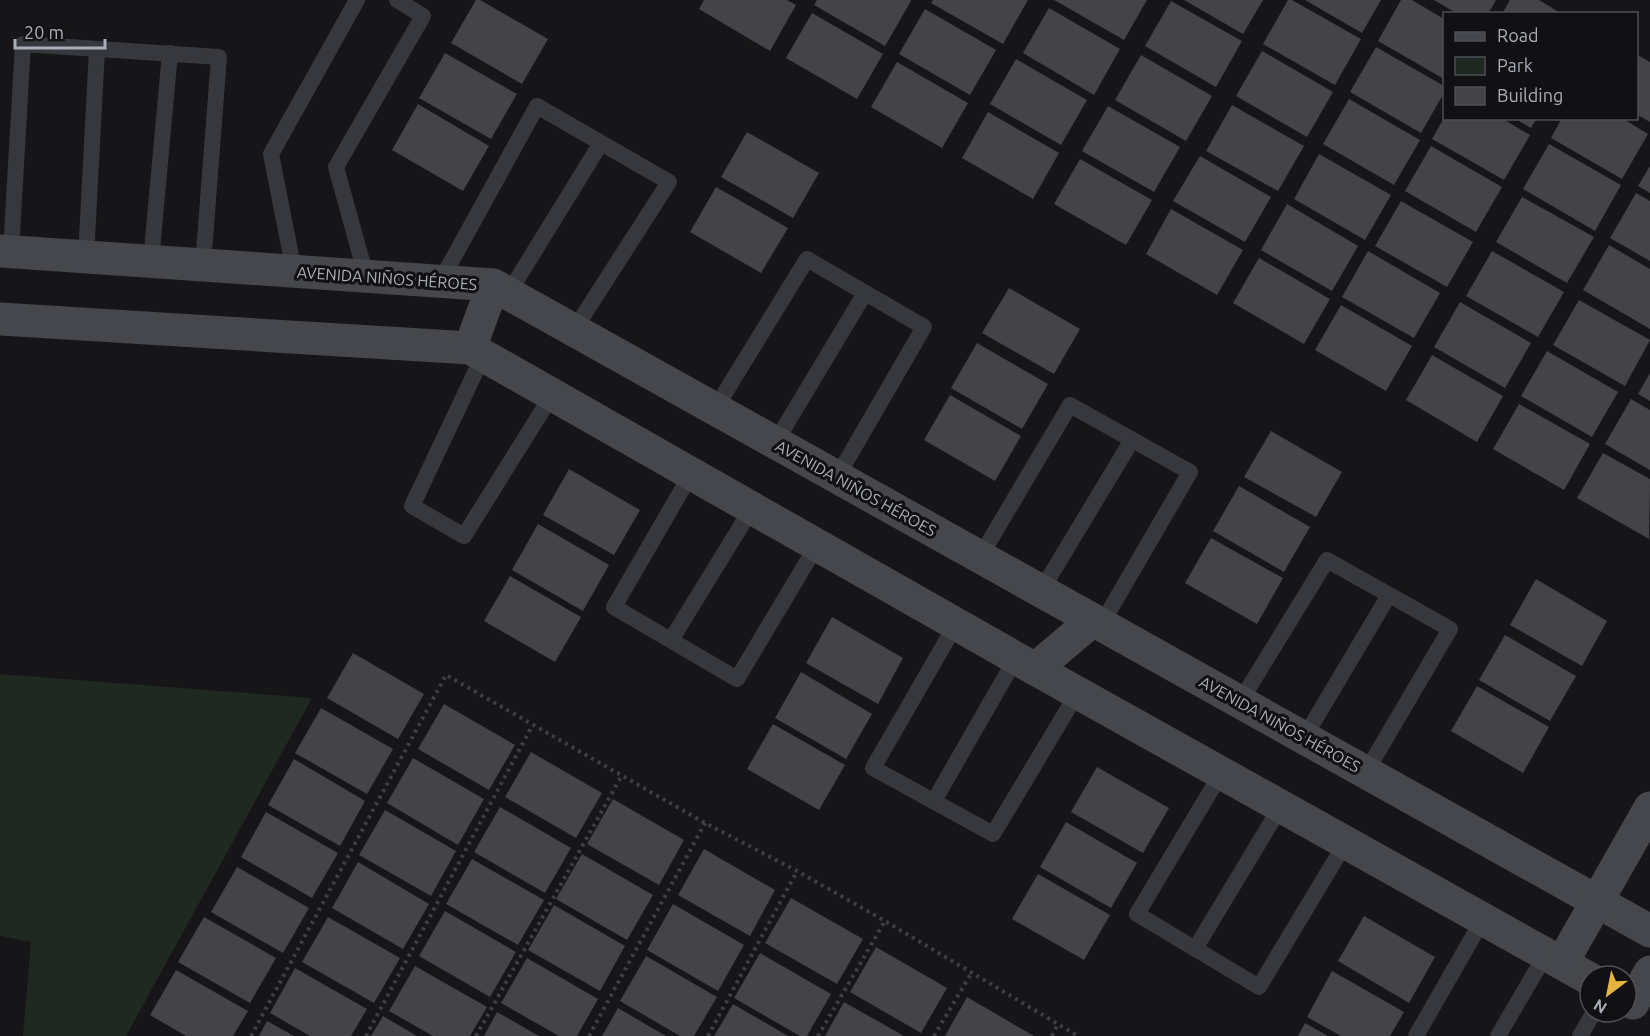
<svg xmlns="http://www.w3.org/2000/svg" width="1650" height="1036" viewBox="0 0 1650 1036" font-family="Ubuntu,sans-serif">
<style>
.green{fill:#202822}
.building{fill:#434348}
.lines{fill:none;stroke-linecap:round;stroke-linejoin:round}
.path{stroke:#3d3f44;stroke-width:4;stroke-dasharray:3 4.5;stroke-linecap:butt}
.lane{stroke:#37383d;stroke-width:16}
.secondary{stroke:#45474c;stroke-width:33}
.labels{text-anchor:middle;stroke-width:6;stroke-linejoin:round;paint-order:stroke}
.street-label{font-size:16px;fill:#a9adb7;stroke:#111113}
</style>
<rect width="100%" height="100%" fill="#161618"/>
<!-- green -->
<path class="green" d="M0,674L312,698L126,1036H23L31,942L0,936Z"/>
<!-- building -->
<g class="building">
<path d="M476,0H480L548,39L522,84L451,43Z"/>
<path d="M704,0H787L796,5L770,51L699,9Z"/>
<path d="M817,0H910L911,1L885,46L814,5Z"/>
<path d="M933,0H1028L1003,44L931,3Z"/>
<path d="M1054,0H1147L1124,40Z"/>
<path d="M1184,0H1263L1243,34Z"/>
<path d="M1288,0H1292L1361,39L1335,85L1263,44Z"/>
<path d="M1305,0H1381L1362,33Z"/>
<path d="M1401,0H1412L1444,19V79L1378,41Z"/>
<path d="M1434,0H1496L1488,14H1458Z"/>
<path d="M1510,0H1539L1562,14H1502Z"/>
<path d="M1171,1L1242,41L1216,87L1145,46Z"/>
<path d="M1049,8L1120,49L1094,95L1023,53Z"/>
<path d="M925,9L996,50L970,95L899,54Z"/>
<path d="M812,13L883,54L857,99L786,58Z"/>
<path d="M1376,47L1444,86V93L1421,133L1350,92Z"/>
<path d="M1262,51L1333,92L1307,137L1236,96Z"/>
<path d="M445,53L517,94L491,139L419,98Z"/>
<path d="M1636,54L1650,62V122L1636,114Z"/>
<path d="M1141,55L1212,96L1186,141L1115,100Z"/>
<path d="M1016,59L1087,100L1061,145L990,104Z"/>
<path d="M897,62L968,103L942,148L871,107Z"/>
<path d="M1349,99L1420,140L1394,185L1323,144Z"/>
<path d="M418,104L489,146L463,191L392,150Z"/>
<path d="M1232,105L1304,146L1278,191L1206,151Z"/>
<path d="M1108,106L1180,147L1154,192L1082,151Z"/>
<path d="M988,112L1059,153L1033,199L962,158Z"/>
<path d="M1444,118H1501L1530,135L1504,180L1432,139Z"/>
<path d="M1514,118H1537L1531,128Z"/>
<path d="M1562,118H1622L1648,134L1622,179L1551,138Z"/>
<path d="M747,132L819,173L793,218L721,177Z"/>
<path d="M1549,144L1621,185L1595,231L1523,189Z"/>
<path d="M1431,146L1502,187L1476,232L1405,191Z"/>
<path d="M1319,154L1391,195L1365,240L1294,199Z"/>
<path d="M1200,156L1271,197L1245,242L1173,201Z"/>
<path d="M1080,159L1152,200L1126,245L1054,204Z"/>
<path d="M1650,166V193L1638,186Z"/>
<path d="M716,187L788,228L761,273L690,232Z"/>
<path d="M1636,193L1650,201V261L1610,238Z"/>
<path d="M1522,197L1594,237L1567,283L1496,242Z"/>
<path d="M1401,201L1473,242L1447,287L1375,246Z"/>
<path d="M1287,204L1358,246L1332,291L1261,250Z"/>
<path d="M1171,209L1243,250L1217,295L1146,254Z"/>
<path d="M1609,245L1650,269V329L1583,290Z"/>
<path d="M1368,251L1440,293L1414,338L1342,297Z"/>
<path d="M1492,251L1564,292L1538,337L1466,296Z"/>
<path d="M1259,258L1330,299L1304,344L1233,303Z"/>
<path d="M1009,288L1080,329L1054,374L982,333Z"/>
<path d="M1579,300L1650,340L1625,386L1553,345Z"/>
<path d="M1460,302L1531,343L1505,388L1434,347Z"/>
<path d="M1341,305L1412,346L1386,391L1315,350Z"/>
<path d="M977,343L1048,384L1022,429L951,388Z"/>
<path d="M1547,351L1618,392L1592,437L1521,396Z"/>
<path d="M1432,355L1503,396L1477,442L1406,400Z"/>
<path d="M1650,373V401L1638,394Z"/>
<path d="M950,395L1021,436L995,481L924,440Z"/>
<path d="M1631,399L1650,410V470L1605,444Z"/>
<path d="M1519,404L1590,444L1564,490L1493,449Z"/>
<path d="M1271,431L1342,472L1316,517L1244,477Z"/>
<path d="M1603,453L1650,479L1649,539L1577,498Z"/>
<path d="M569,469L640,510L614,555L543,515Z"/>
<path d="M1239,486L1310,527L1284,572L1213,531Z"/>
<path d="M538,524L609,565L583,611L512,570Z"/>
<path d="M1211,538L1283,578L1257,624L1185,583Z"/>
<path d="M510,576L581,617L555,662L484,621Z"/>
<path d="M1536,579L1607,621L1582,666L1510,625Z"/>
<path d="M832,617L903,658L878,704L806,663Z"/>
<path d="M1505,635L1576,676L1550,721L1479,680Z"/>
<path d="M353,653L424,694L398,739L327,698Z"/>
<path d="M801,672L872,714L846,759L775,718Z"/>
<path d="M1477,686L1549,727L1523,773L1451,731Z"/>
<path d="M444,704L515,745L489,790L418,749Z"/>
<path d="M321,708L393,749L367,794L295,753Z"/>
<path d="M773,724L845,765L819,810L747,769Z"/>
<path d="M531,752L602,793L576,838L505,797Z"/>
<path d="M413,758L484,799L458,845L387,803Z"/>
<path d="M294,759L365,801L340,846L268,805Z"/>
<path d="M1097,767L1169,808L1143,853L1071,812Z"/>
<path d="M613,799L684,840L659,885L587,844Z"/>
<path d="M500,807L571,848L545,893L474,852Z"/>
<path d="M385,810L456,851L431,896L359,855Z"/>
<path d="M266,812L338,853L312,898L241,857Z"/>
<path d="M1066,822L1137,863L1111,908L1040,867Z"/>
<path d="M704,849L775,890L750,936L678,895Z"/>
<path d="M582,854L653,895L627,940L556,899Z"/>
<path d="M472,859L544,900L518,945L446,904Z"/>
<path d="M358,862L429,904L403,949L332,908Z"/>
<path d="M237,867L309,908L283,953L211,912Z"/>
<path d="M1038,874L1110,915L1084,960L1012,919Z"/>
<path d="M791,898L863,939L837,984L765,943Z"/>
<path d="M673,904L744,945L718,991L647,950Z"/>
<path d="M554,905L625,946L600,991L528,950Z"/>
<path d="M445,911L516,952L490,997L419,956Z"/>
<path d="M1364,916L1435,957L1409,1003L1338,961Z"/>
<path d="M204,917L276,958L250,1003L178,962Z"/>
<path d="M328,917L400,958L374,1003L302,962Z"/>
<path d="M876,947L947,988L921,1033L850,992Z"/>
<path d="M760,953L831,994L807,1036H800L734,998Z"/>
<path d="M646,956L717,997L694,1036H680L620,1001Z"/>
<path d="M527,958L598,999L577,1036H559L501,1003Z"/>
<path d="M415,966L487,1007L470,1036H433L389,1011Z"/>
<path d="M295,968L367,1009L351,1036H310L270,1013Z"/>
<path d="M176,970L248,1011L233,1036H186L150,1015Z"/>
<path d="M1332,971L1404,1012L1390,1036H1341L1307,1017Z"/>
<path d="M967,997L1034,1036H945Z"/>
<path d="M844,1002L904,1036H825Z"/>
<path d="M733,1004L788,1036H714Z"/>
<path d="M618,1008L666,1036H602Z"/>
<path d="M497,1012L539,1036H484Z"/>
<path d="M383,1016L417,1036H371Z"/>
<path d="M267,1021L294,1036H259Z"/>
<path d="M1305,1023L1328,1036H1298Z"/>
</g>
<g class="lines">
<!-- path -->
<g class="path">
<path d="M251,1036L446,675L705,823L797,871L885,921L1078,1036"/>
<path d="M366,1036L532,726"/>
<path d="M476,1036L622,775"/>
<path d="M589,1036L705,823"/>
<path d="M708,1036L797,871"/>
<path d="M818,1036L885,921"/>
<path d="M934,1036L972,972"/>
<path d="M1052,1036L1058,1024"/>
</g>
<!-- lane -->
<g class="lane">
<path d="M11,251L23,44L219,57L203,265"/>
<path d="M86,257L97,49"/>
<path d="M151,261L170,53"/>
<path d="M294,271L271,154L357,0"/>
<path d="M366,276L336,167L423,16L397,0"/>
<path d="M440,282L537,106L669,182L574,330"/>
<path d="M508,294L601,143"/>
<path d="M483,356L412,506L464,536L552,395"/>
<path d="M715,409L807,259L924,327L837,477"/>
<path d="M775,443L865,293"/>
<path d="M691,474L614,607L737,679L817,545"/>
<path d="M980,557L1070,405L1190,472L1101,625"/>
<path d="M1041,591L1132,440"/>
<path d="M956,624L873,768L993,834L1078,692"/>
<path d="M671,640L752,508"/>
<path d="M1240,702L1327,560L1450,629L1366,772"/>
<path d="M1304,738L1389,595"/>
<path d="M1222,772L1137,914L1259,987L1346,842"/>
<path d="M934,801L1016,658"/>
<path d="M1195,949L1281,806"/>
<path d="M1416,1036L1483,919"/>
<path d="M1498,1036L1546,954"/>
<path d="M1580,1036L1594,1012"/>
</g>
<!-- secondary -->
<g class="secondary">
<path d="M0,251L493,285L1650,931"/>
<path d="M0,319L470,348L1035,669L1590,979"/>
<path d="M470,348L493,285"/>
<path d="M1035,669L1093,620"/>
<path d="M1562,963L1650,808"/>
<path d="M1633,1003L1650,972"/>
</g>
</g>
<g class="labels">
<!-- street labels -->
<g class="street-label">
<text transform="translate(387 278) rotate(4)" y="6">AVENIDA NIÑOS HÉROES</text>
<text transform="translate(856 488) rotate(29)" y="6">AVENIDA NIÑOS HÉROES</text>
<text transform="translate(1280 724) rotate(29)" y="6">AVENIDA NIÑOS HÉROES</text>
</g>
</g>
<!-- legend -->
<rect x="1443" y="12" width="195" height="108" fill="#111113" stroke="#4e4f55" stroke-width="1.5"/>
<rect x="1455" y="32" width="30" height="9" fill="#45474c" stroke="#4e4f55" stroke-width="1.5"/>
<text x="1497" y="42" font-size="18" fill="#a9adb7">Road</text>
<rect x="1455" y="57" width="30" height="18" fill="#202822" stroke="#4e4f55" stroke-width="1.5"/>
<text x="1497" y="72" font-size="18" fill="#a9adb7">Park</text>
<rect x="1455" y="87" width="30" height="18" fill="#434348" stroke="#4e4f55" stroke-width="1.5"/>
<text x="1497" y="102" font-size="18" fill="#a9adb7">Building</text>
<!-- north arrow -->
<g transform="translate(1608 994) rotate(212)"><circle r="28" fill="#111113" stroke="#4e4f55" stroke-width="1.5"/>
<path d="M0-4.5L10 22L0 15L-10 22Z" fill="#e6b440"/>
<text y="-9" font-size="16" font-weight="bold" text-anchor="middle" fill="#a9adb7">N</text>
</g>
<!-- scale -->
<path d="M15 39v9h90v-9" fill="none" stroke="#a9adb7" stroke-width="3"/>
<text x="24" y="39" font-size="18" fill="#a9adb7" stroke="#111113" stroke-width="4.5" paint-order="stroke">20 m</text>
</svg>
